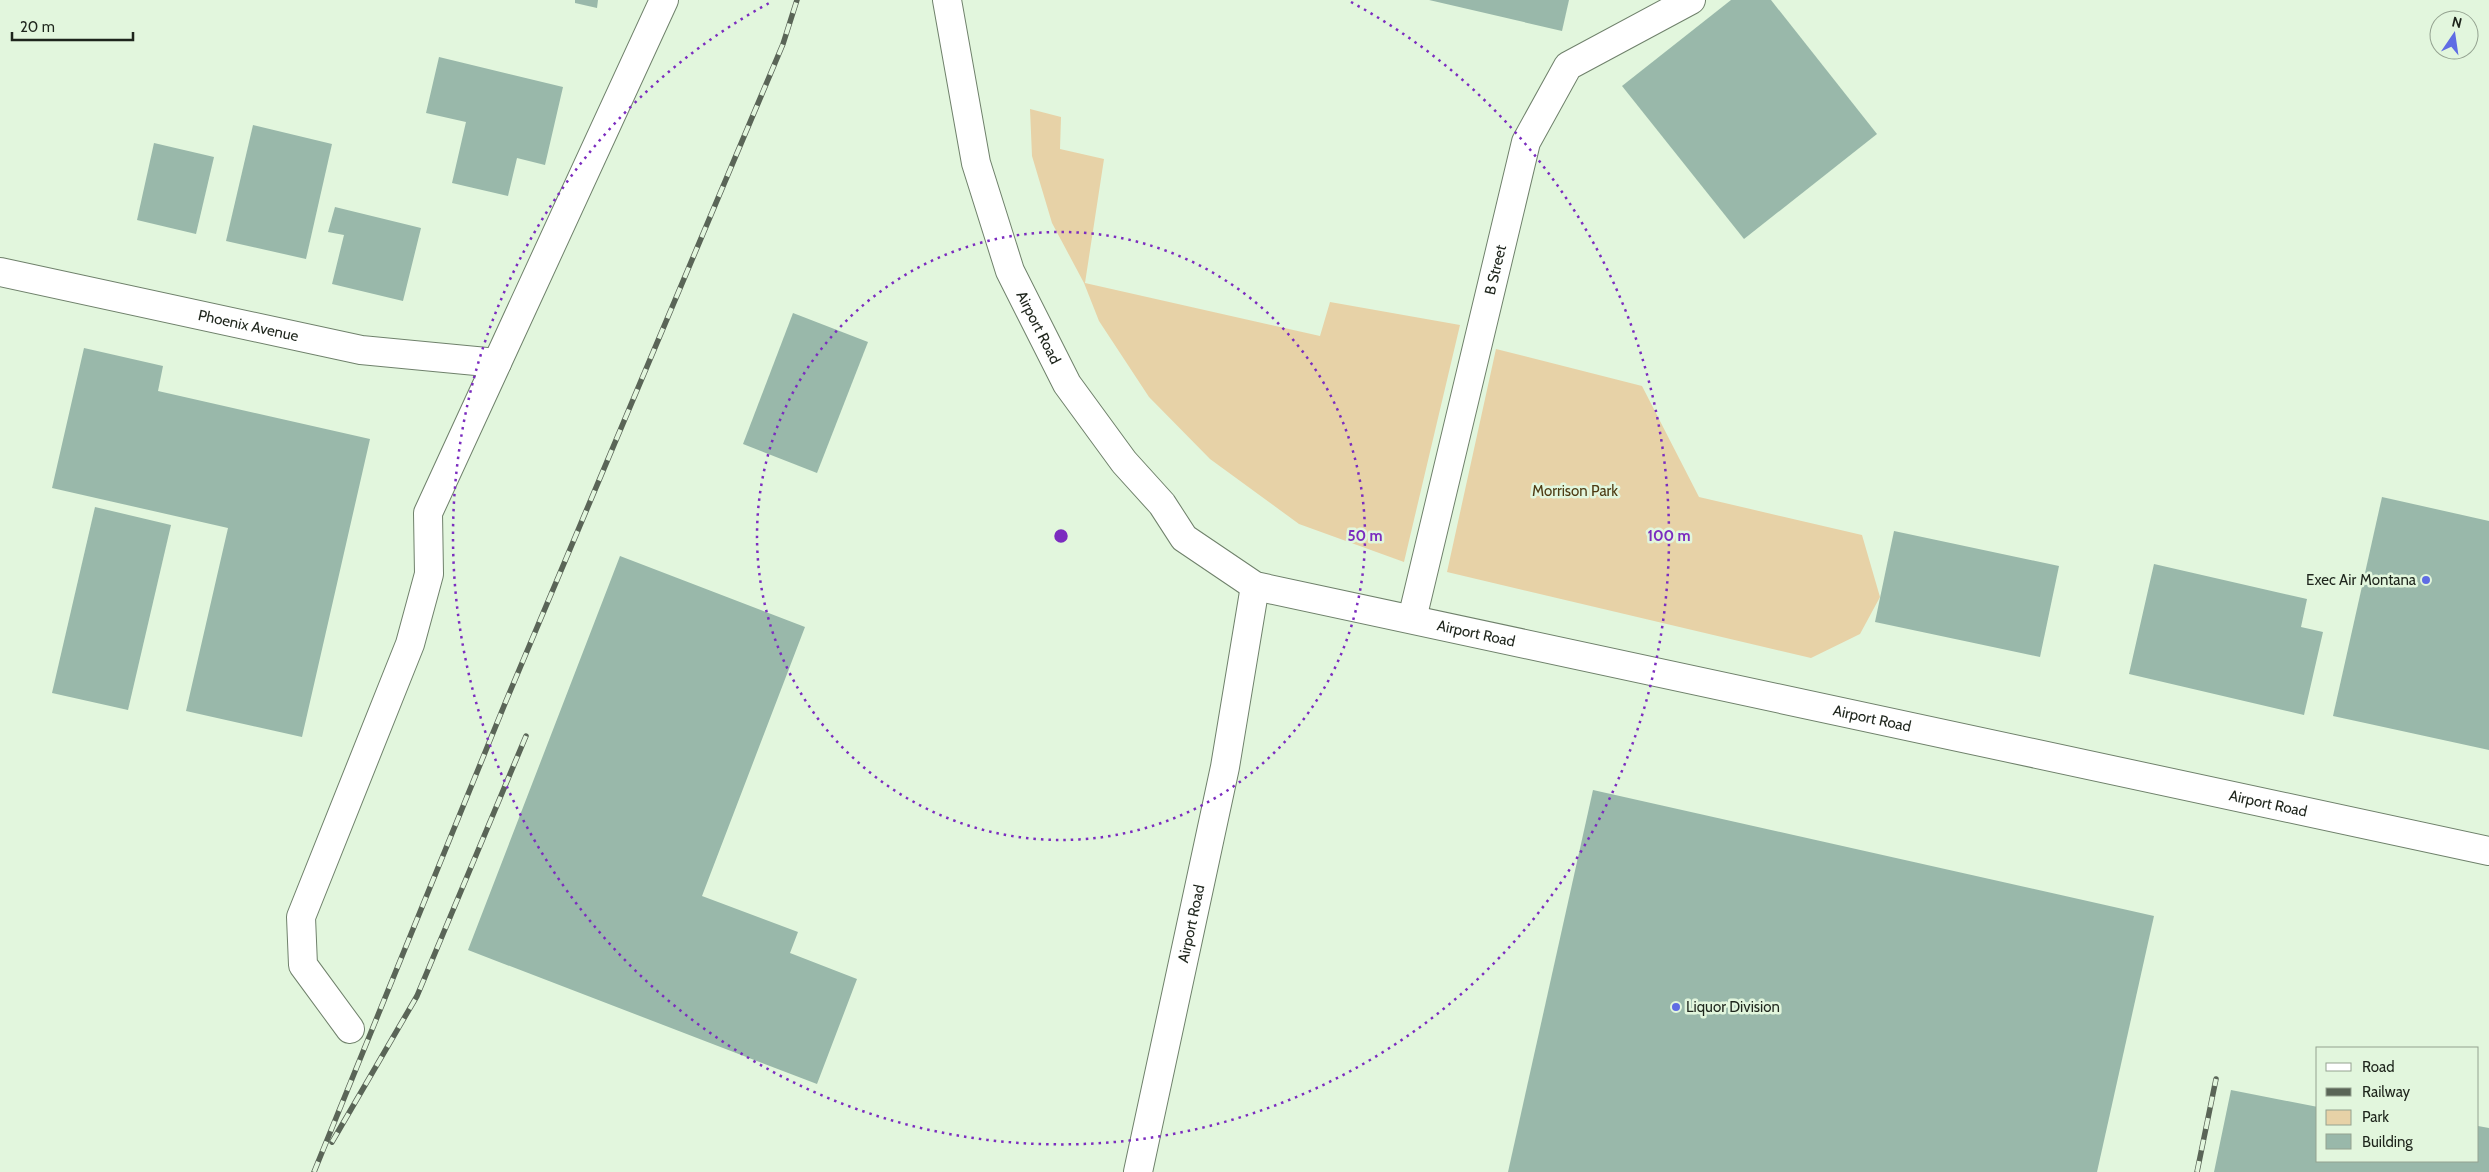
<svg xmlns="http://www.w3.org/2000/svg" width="2489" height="1172" viewBox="0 0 2489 1172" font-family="Cabin,sans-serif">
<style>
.green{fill:#e7d2a7}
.building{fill:#99b8aa}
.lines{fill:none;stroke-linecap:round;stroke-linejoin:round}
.minor-casing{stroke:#6f816b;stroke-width:30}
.minor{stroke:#fff;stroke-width:28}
.rail-casing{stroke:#5a6557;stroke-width:5.5}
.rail{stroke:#e2f6dd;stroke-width:4;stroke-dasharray:11;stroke-linecap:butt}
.ring{fill:none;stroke:#7b2cbf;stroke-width:2.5;stroke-dasharray:2.5 5}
.poi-dot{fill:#5f6ce4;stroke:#e2f6dd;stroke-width:2}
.labels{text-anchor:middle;stroke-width:5;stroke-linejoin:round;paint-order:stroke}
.street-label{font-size:15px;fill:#1e251c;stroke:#e2f6dd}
.park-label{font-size:15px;fill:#4e3c14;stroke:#e2f6dd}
.poi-label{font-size:15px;fill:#1e251c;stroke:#e2f6dd;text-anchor:end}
.centre{fill:#7b2cbf;stroke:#e2f6dd;stroke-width:2.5}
.ring-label{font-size:15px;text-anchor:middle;font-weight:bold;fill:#7b2cbf;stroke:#e2f6dd;stroke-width:5;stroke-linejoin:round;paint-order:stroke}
</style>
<rect width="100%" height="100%" fill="#e2f6dd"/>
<!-- green -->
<g class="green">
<path d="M1030,109L1061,117L1060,149L1104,159L1085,283L1320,336L1330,302L1460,325L1404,562L1299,524L1210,459L1149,397L1099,321L1084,283L1052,223L1032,156Z"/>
<path d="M1496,349L1642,386L1699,497L1862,535L1880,597L1860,634L1811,658L1447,572Z"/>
</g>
<!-- building -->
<g class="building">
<path d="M575,0H598L597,8L575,3Z"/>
<path d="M1429,0H1569L1562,31Z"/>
<path d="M1731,0H1771L1877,134L1744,239L1622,86Z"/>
<path d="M439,57L563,87L545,165L517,158L508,196L452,183L466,122L426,113Z"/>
<path d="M253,125L332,144L306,259L226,241Z"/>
<path d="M154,143L214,157L196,234L137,220Z"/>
<path d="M335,207L421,228L403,301L332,284L344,235L328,232Z"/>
<path d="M793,313L868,342L817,473L743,444Z"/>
<path d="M84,348L163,366L158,391L370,439L302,737L186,711L228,528L52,488Z"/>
<path d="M2382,497L2489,521V750L2333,716Z"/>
<path d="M95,507L171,525L128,710L52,693Z"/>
<path d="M1894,531L2059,566L2040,657L1875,622Z"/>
<path d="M620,556L805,627L702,896L798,932L790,953L857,979L817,1084L468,950Z"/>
<path d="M2154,564L2307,599L2301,627L2323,632L2304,715L2129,674Z"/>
<path d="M1593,790L2154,916L2097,1172H1508Z"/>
<path d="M2231,1090L2318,1107V1161H2478V1126L2489,1128V1172H2214Z"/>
</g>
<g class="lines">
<defs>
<g id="minor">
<path id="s1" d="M947,0L976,163L1010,271L1067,384L1124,462L1162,504L1184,538L1255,586L2489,851"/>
<path id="s2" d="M0,272L361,350L497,363"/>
<path id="s3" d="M1412,619L1526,142L1568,66L1691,0"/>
<path d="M350,1029L303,965L301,917L410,644L429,574L428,513L664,0"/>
<path id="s4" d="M1138,1172L1225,767L1255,586"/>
</g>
</defs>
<!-- minor casing -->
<use href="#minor" class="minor-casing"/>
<!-- minor -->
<use href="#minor" class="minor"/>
<defs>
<g id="rail">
<path d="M332,1142L417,996L526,736"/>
<path d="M314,1172L506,701L783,44L797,0"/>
<path d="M2197,1172L2216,1079"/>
</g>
</defs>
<!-- rail casing -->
<use href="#rail" class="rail-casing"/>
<!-- rail -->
<use href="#rail" class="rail"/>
</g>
<!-- distance rings -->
<g class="ring">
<circle cx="1061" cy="536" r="304"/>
<path d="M1351 2A608 608 0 1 1 771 2"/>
</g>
<!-- markers -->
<g class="poi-dot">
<circle cx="2426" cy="580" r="5"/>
<circle cx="1676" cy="1007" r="5"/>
</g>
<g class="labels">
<!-- street labels -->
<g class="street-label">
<text dy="5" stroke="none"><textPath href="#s3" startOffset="359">B Street</textPath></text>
<text dy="5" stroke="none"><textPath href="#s2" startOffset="254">Phoenix Avenue</textPath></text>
<text dy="5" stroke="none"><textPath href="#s1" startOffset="342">Airport Road</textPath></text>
<text dy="5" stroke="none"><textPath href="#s1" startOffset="911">Airport Road</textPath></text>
<text dy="5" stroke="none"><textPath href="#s1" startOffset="1316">Airport Road</textPath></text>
<text dy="5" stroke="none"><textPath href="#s1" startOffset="1721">Airport Road</textPath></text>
<text dy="5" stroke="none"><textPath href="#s4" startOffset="254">Airport Road</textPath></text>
</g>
<!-- park labels -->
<g class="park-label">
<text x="1575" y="496">Morrison Park</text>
</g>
<!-- poi labels -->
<g class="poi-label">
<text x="2416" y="585">Exec Air Montana</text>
<text x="1686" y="1012" text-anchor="start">Liquor Division</text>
</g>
</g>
<circle cx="1061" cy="536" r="8" class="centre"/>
<g class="ring-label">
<text x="1365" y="541">50 m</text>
<text x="1669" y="541">100 m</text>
</g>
<!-- legend -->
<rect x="2316" y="1047" width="162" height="115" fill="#e2f6dd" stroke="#94a290"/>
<rect x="2326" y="1063" width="25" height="8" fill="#ffffff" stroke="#94a290"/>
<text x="2362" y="1072" font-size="15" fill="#1e251c">Road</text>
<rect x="2326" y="1088" width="25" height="8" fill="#5a6557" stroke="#94a290"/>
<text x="2362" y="1097" font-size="15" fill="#1e251c">Railway</text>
<rect x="2326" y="1110" width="25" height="15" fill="#e7d2a7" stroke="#94a290"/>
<text x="2362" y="1122" font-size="15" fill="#1e251c">Park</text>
<rect x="2326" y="1134" width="25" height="15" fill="#99b8aa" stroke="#94a290"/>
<text x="2362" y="1147" font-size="15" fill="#1e251c">Building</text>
<!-- north arrow -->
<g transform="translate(2454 35) rotate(13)"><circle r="24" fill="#e2f6dd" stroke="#94a290"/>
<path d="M0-4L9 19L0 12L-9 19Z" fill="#5f6ce4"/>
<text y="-8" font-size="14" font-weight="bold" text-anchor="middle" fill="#1e251c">N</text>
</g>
<!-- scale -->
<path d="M12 32v8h121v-8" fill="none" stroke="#1e251c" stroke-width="2.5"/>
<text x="20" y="32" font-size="15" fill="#1e251c" stroke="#e2f6dd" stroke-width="4" paint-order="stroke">20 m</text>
</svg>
